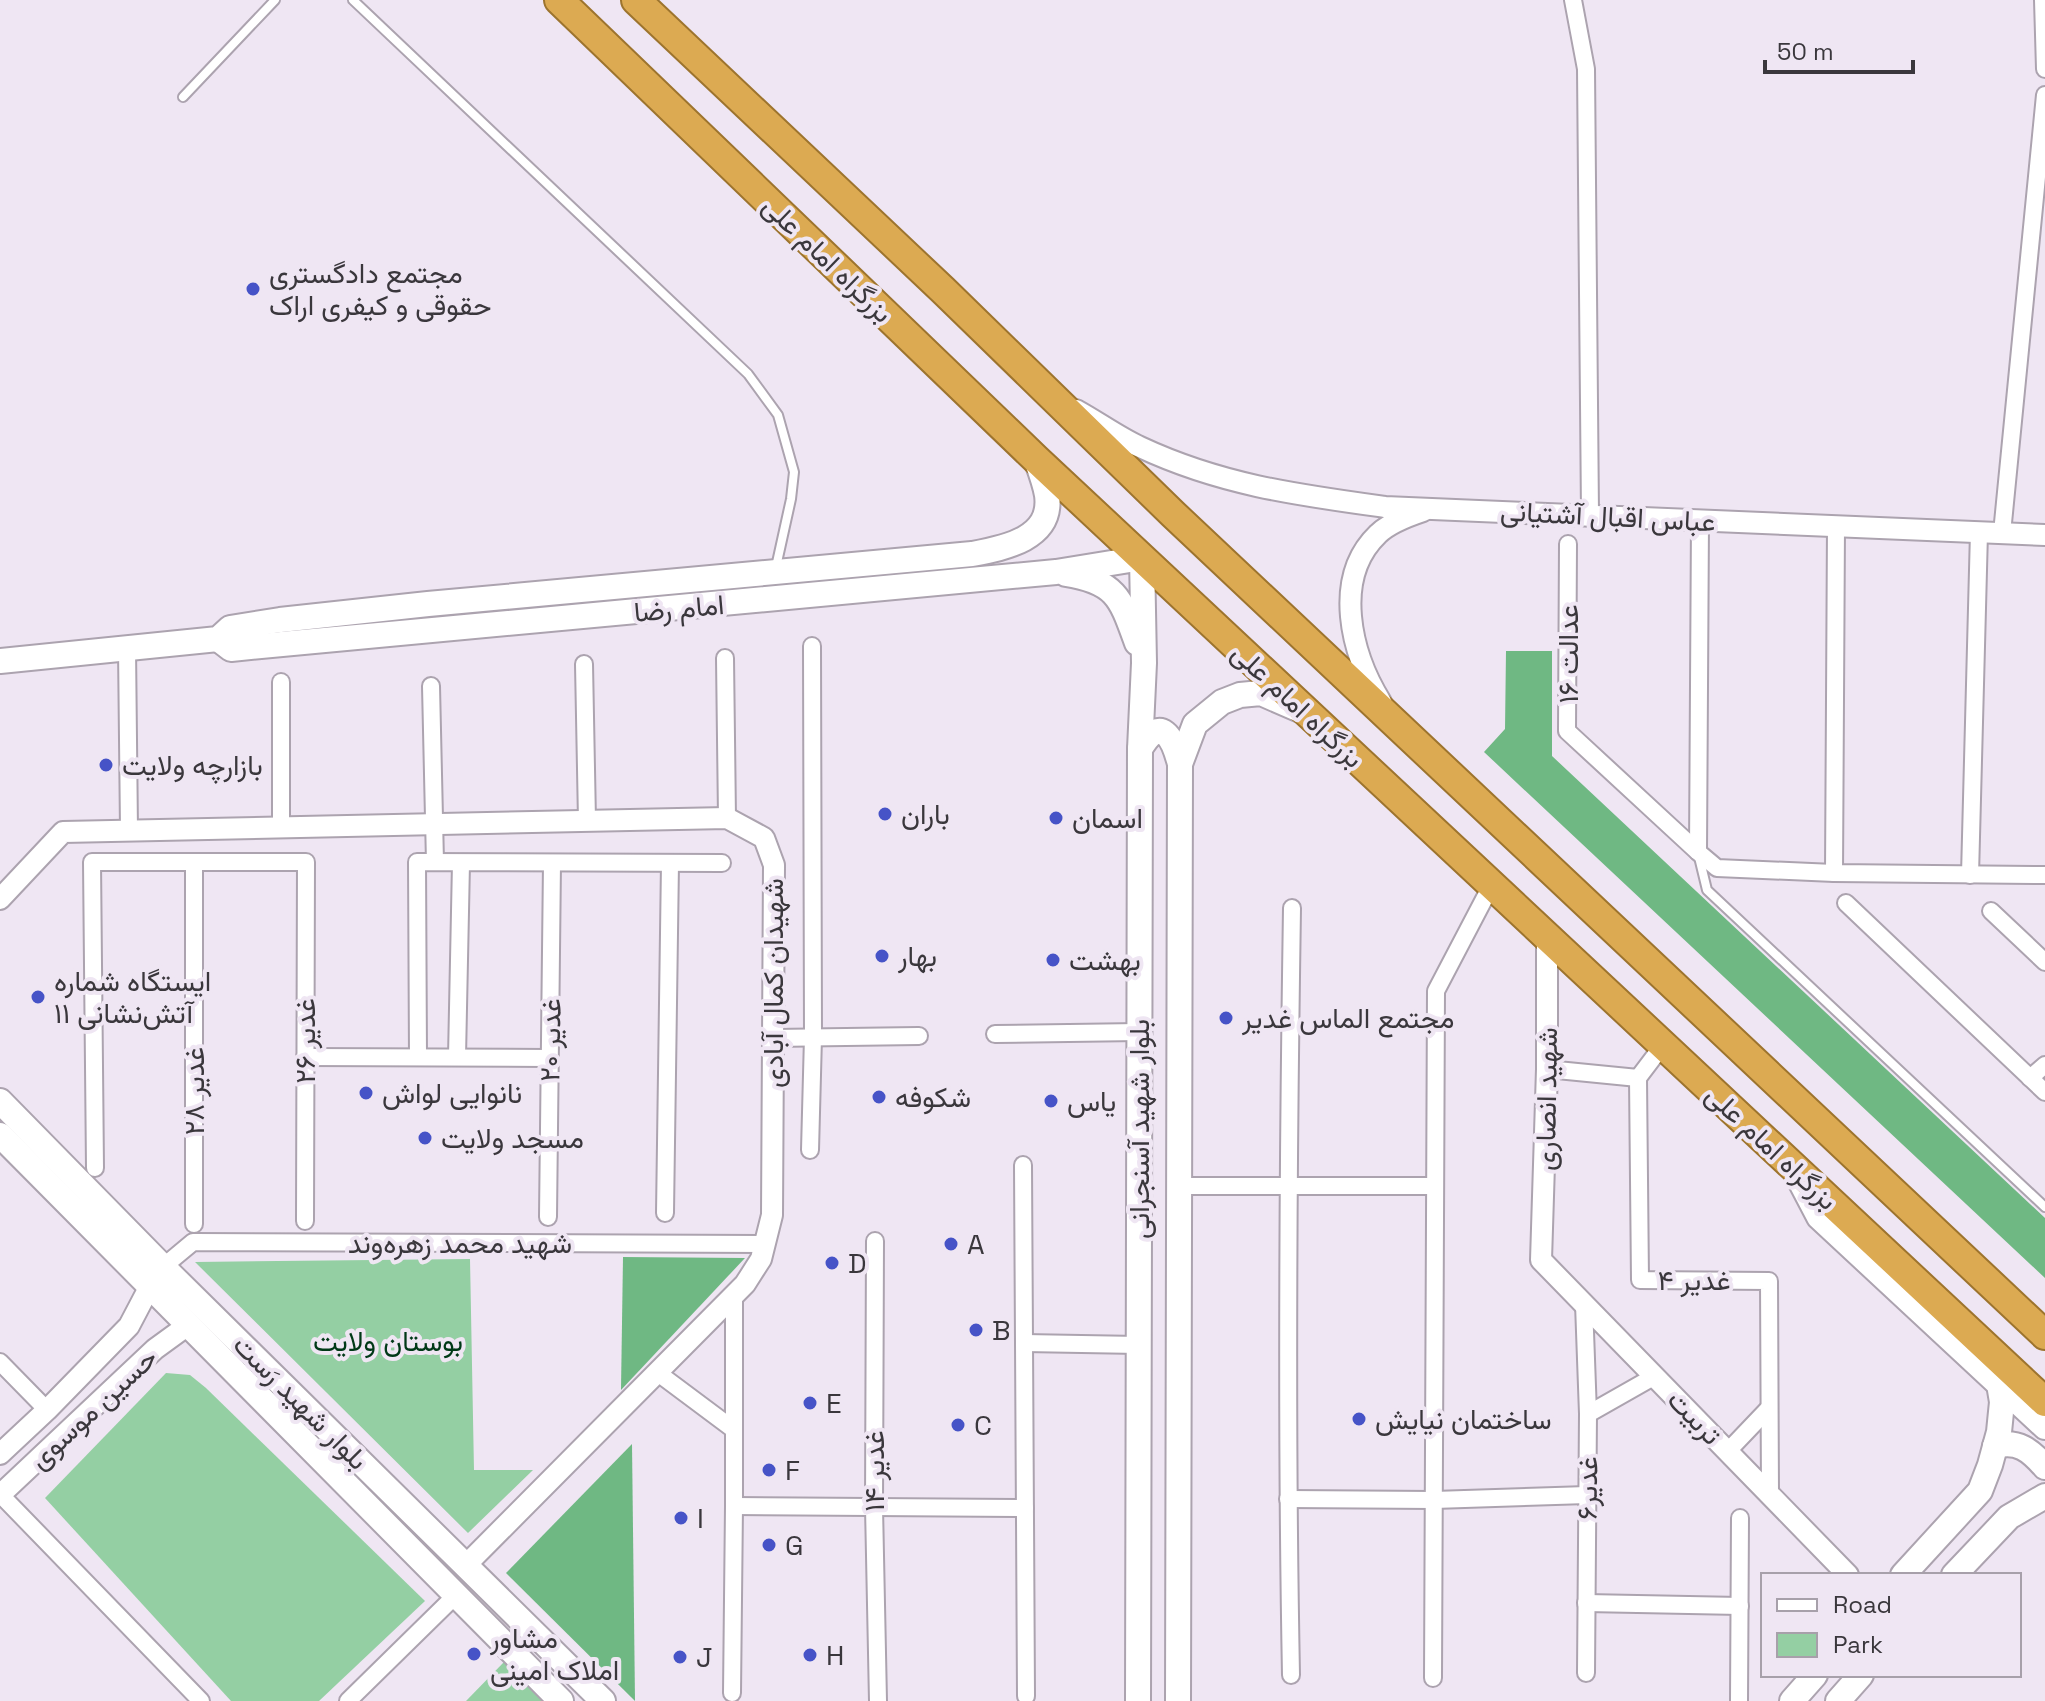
<svg xmlns="http://www.w3.org/2000/svg" width="2045" height="1701" viewBox="0 0 2045 1701" font-family="'Space Grotesk',Vazirmatn,sans-serif">
<style>
.green{fill:#94cfa3}
.forest{fill:#6fb883}
.lines{fill:none;stroke-linecap:round;stroke-linejoin:round}
.service-casing{stroke:#aca3af;stroke-width:12}
.minor-casing{stroke:#aca3af;stroke-width:20}
.tertiary-casing{stroke:#aca3af;stroke-width:24}
.secondary-casing{stroke:#aca3af;stroke-width:28}
.trunk-casing{stroke:#9d742e;stroke-width:32}
.service{stroke:#fff;stroke-width:8}
.minor{stroke:#fff;stroke-width:16}
.tertiary{stroke:#fff;stroke-width:20}
.secondary{stroke:#fff;stroke-width:24}
.trunk{stroke:#dcaa52;stroke-width:28}
.poi-dot{fill:#4653c7;stroke:#efe6f3;stroke-width:3}
.labels{text-anchor:middle;stroke-width:8;stroke-linejoin:round;paint-order:stroke}
.street-label{font-size:28px;fill:#3a373c;stroke:#efe6f3}
.poi-label{font-size:28px;fill:#3a373c;stroke:#efe6f3;text-anchor:start}
.park-label{font-size:28px;fill:#003917;stroke:#efe6f3}
</style>
<rect width="100%" height="100%" fill="#efe6f3"/>
<!-- green -->
<g class="green">
<path d="M470,1259L474,1470H533L468,1533L195,1262Z"/>
<path d="M166,1373L190,1375L206,1388L425,1601L319,1701H231L45,1498Z"/>
<path d="M504,1662L542,1701H466Z"/>
</g>
<!-- forest -->
<g class="forest">
<path d="M1506,651H1552V756L2045,1218V1278L1484,752L1505,729Z"/>
<path d="M623,1257L745,1258L621,1390Z"/>
<path d="M632,1444L635,1701L506,1573Z"/>
</g>
<g class="lines">
<defs>
<g id="service">
<path d="M353,0L748,374L778,415L794,472L791,499L776,567"/>
<path d="M183,97L275,0"/>
<path d="M1699,857L1707,890L2045,1207"/>
</g>
<g id="minor">
<path d="M1573,0L1586,69L1590,515"/>
<path d="M2043,0L2045,69"/>
<path d="M2002,533L2045,95"/>
<path d="M1568,544L1567,731L1698,852L1717,868L1834,873L2045,875"/>
<path d="M127,648L129,830"/>
<path d="M725,658L727,818"/>
<path d="M584,664L587,821"/>
<path d="M281,682V827"/>
<path d="M431,686L435,862"/>
<path d="M1698,852L1700,520"/>
<path d="M194,862V1224"/>
<path d="M1834,873L1836,526"/>
<path d="M1970,875L1979,532"/>
<path d="M1846,903L2045,1092"/>
<path d="M1991,911L2045,962"/>
<path d="M995,1034L1139,1032"/>
<path d="M773,1038L919,1036"/>
<path d="M1663,1045L1638,1078L1640,1280L1769,1281L1770,1494"/>
<path d="M305,1057L549,1058"/>
<path d="M418,1057L417,862L722,863"/>
<path d="M457,1057L461,863"/>
<path d="M1547,1069L1638,1078"/>
<path d="M2030,1078L2045,1065"/>
<path d="M810,1150L813,1037L812,646"/>
<path d="M1023,1165L1026,1696"/>
<path d="M95,1168L92,862H306L305,1221"/>
<path d="M1180,1186H1434"/>
<path d="M665,1213L670,863"/>
<path d="M548,1217L552,863"/>
<path d="M875,1241L874,1507L878,1701"/>
<path d="M163,1267L193,1242L766,1244"/>
<path d="M1584,1304L1588,1414L1586,1673"/>
<path d="M1024,1343L1139,1345"/>
<path d="M0,1362L47,1410"/>
<path d="M658,1373L733,1429"/>
<path d="M1588,1414L1655,1376"/>
<path d="M1728,1451L1769,1408"/>
<path d="M1,1495L201,1701"/>
<path d="M1288,1499L1434,1500L1587,1495"/>
<path d="M734,1506L1025,1508"/>
<path d="M1586,1603L1740,1606"/>
<path d="M1291,1675C1286,1419 1288,1164 1292,908"/>
<path d="M1433,1678L1436,991L1491,886"/>
<path d="M732,1693L734,1506V1296"/>
<path d="M348,1701L456,1595"/>
<path d="M1739,1701L1740,1518"/>
</g>
<g id="tertiary">
<path d="M1076,410C1098,422 1118,437 1140,447C1221,485 1298,495 1385,507L2045,535"/>
<path d="M1381,702C1351,654 1332,578 1378,534C1389,523 1408,516 1423,511"/>
<path d="M0,899L63,832L727,818L764,838L774,865L772,1215L761,1259L745,1284L465,1566"/>
<path d="M1547,938V1069L1541,1260L1848,1575"/>
<path d="M0,1454L47,1410L129,1326L150,1286"/>
<path d="M0,1495L155,1349L188,1325"/>
</g>
<g id="secondary">
<path d="M1066,574C1117,582 1121,599 1137,643"/>
<path d="M218,639L231,649L282,644L1056,572L1142,558L1144,663L1140,749L1138,1701"/>
<path d="M0,661L218,639L230,628L280,620L428,604L972,554C1004,548 1053,539 1047,495C1045,483 1040,470 1036,459"/>
<path d="M1140,749C1161,713 1173,738 1180,764"/>
<path d="M0,1101L163,1267L603,1701"/>
<path d="M0,1135L561,1701"/>
<path d="M1797,1175L1819,1217L2045,1427"/>
<path d="M1995,1446C2018,1440 2030,1450 2045,1467"/>
<path d="M1903,1575L1980,1491L1990,1465L1999,1432L2002,1402L1999,1384"/>
<path d="M1954,1575L2009,1517L2045,1496"/>
<path d="M1178,1701L1180,764L1195,724L1222,702L1240,695L1261,693L1300,710"/>
<path d="M1792,1701L1815,1675"/>
<path d="M1838,1701L1861,1675"/>
</g>
<g id="trunk">
<path d="M559,0L1036,459L2045,1402"/>
<path d="M636,0L943,290L1173,514L2045,1335"/>
</g>
</defs>
<!-- service casing -->
<use href="#service" class="service-casing"/>
<!-- minor casing -->
<use href="#minor" class="minor-casing"/>
<!-- tertiary casing -->
<use href="#tertiary" class="tertiary-casing"/>
<!-- secondary casing -->
<use href="#secondary" class="secondary-casing"/>
<!-- trunk casing -->
<use href="#trunk" class="trunk-casing"/>
<!-- service -->
<use href="#service" class="service"/>
<!-- minor -->
<use href="#minor" class="minor"/>
<!-- tertiary -->
<use href="#tertiary" class="tertiary"/>
<!-- secondary -->
<use href="#secondary" class="secondary"/>
<!-- trunk -->
<use href="#trunk" class="trunk"/>
</g>
<!-- markers -->
<g class="poi-dot">
<circle cx="253" cy="289" r="8"/>
<circle cx="106" cy="765" r="8"/>
<circle cx="885" cy="814" r="8"/>
<circle cx="1056" cy="818" r="8"/>
<circle cx="882" cy="956" r="8"/>
<circle cx="1053" cy="960" r="8"/>
<circle cx="38" cy="997" r="8"/>
<circle cx="1226" cy="1018" r="8"/>
<circle cx="366" cy="1093" r="8"/>
<circle cx="879" cy="1097" r="8"/>
<circle cx="1051" cy="1101" r="8"/>
<circle cx="425" cy="1138" r="8"/>
<circle cx="951" cy="1244" r="8"/>
<circle cx="832" cy="1263" r="8"/>
<circle cx="976" cy="1330" r="8"/>
<circle cx="810" cy="1403" r="8"/>
<circle cx="1359" cy="1419" r="8"/>
<circle cx="958" cy="1425" r="8"/>
<circle cx="769" cy="1470" r="8"/>
<circle cx="681" cy="1518" r="8"/>
<circle cx="769" cy="1545" r="8"/>
<circle cx="474" cy="1654" r="8"/>
<circle cx="810" cy="1655" r="8"/>
<circle cx="680" cy="1657" r="8"/>
</g>
<g class="labels">
<!-- street labels -->
<g class="street-label">
<text transform="translate(828 259) rotate(44)" y="10">بزرگراه امام علی</text>
<text transform="translate(1608 516) rotate(3)" y="10">عباس اقبال آشتیانی</text>
<text transform="translate(679 608) rotate(-5)" y="10">امام رضا</text>
<text transform="translate(1568 654) rotate(-90)" y="10">عدالت ۱۶</text>
<text transform="translate(1298 705) rotate(43)" y="10">بزرگراه امام علی</text>
<text transform="translate(773 983) rotate(-90)" y="10">شهیدان کمال آبادی</text>
<text transform="translate(550 1040) rotate(-89)" y="10">غدیر ۲۰</text>
<text transform="translate(305 1041) rotate(-90)" y="10">غدیر ۲۶</text>
<text transform="translate(194 1091) rotate(-90)" y="10">غدیر ۲۸</text>
<text transform="translate(1546 1099) rotate(-89)" y="10">شهید انصاری</text>
<text transform="translate(1139 1129) rotate(-90)" y="10">بلوار شهید آسنجرانی</text>
<text transform="translate(1772 1147) rotate(43)" y="10">بزرگراه امام علی</text>
<text x="460" y="1253">شهید محمد زهره‌وند</text>
<text x="1694" y="1290">غدیر ۴</text>
<text transform="translate(301 1402) rotate(45)" y="10">بلوار شهید رَست</text>
<text transform="translate(93 1408) rotate(-43)" y="10">حسین موسوی</text>
<text transform="translate(1695 1417) rotate(46)" y="10">تربیت</text>
<text transform="translate(874 1471) rotate(-90)" y="10">غدیر ۱۴</text>
<text transform="translate(1587 1488) rotate(-89)" y="10">غدیر۶</text>
</g>
<!-- poi labels -->
<g class="poi-label">
<text x="269" y="283">مجتمع دادگستری<tspan x="269" dy="32">حقوقی و کیفری اراک</tspan></text>
<text x="122" y="775">بازارچه ولایت</text>
<text x="901" y="824">باران</text>
<text x="1072" y="828">اسمان</text>
<text x="898" y="966">بهار</text>
<text x="1069" y="970">بهشت</text>
<text x="54" y="991">ایستگاه شماره<tspan x="54" dy="32">۱۱ آتش‌نشانی</tspan></text>
<text x="1242" y="1028">مجتمع الماس غدیر</text>
<text x="382" y="1103">نانوایی لواش</text>
<text x="895" y="1107">شکوفه</text>
<text x="1067" y="1111">یاس</text>
<text x="441" y="1148">مسجد ولایت</text>
<text x="967" y="1254">A</text>
<text x="848" y="1273">D</text>
<text x="992" y="1340">B</text>
<text x="826" y="1413">E</text>
<text x="1375" y="1429">ساختمان نیایش</text>
<text x="974" y="1435">C</text>
<text x="785" y="1480">F</text>
<text x="697" y="1528">I</text>
<text x="785" y="1555">G</text>
<text x="490" y="1648">مشاور<tspan x="490" dy="32">املاک امینی</tspan></text>
<text x="826" y="1665">H</text>
<text x="696" y="1667">J</text>
</g>
<!-- park labels -->
<g class="park-label">
<text x="388" y="1351">بوستان ولایت</text>
</g>
</g>
<!-- legend -->
<rect x="1761" y="1573" width="260" height="104" fill="#efe6f3" stroke="#a7a0aa" stroke-width="2"/>
<rect x="1777" y="1599" width="40" height="12" fill="#ffffff" stroke="#a7a0aa" stroke-width="2"/>
<text x="1833" y="1613" font-size="24" fill="#3a373c">Road</text>
<rect x="1777" y="1633" width="40" height="24" fill="#94cfa3" stroke="#a7a0aa" stroke-width="2"/>
<text x="1833" y="1653" font-size="24" fill="#3a373c">Park</text>
<!-- scale -->
<path d="M1765 60v12h148v-12" fill="none" stroke="#3a373c" stroke-width="4"/>
<text x="1777" y="60" font-size="24" fill="#3a373c" stroke="#efe6f3" stroke-width="6" paint-order="stroke">50 m</text>
</svg>
